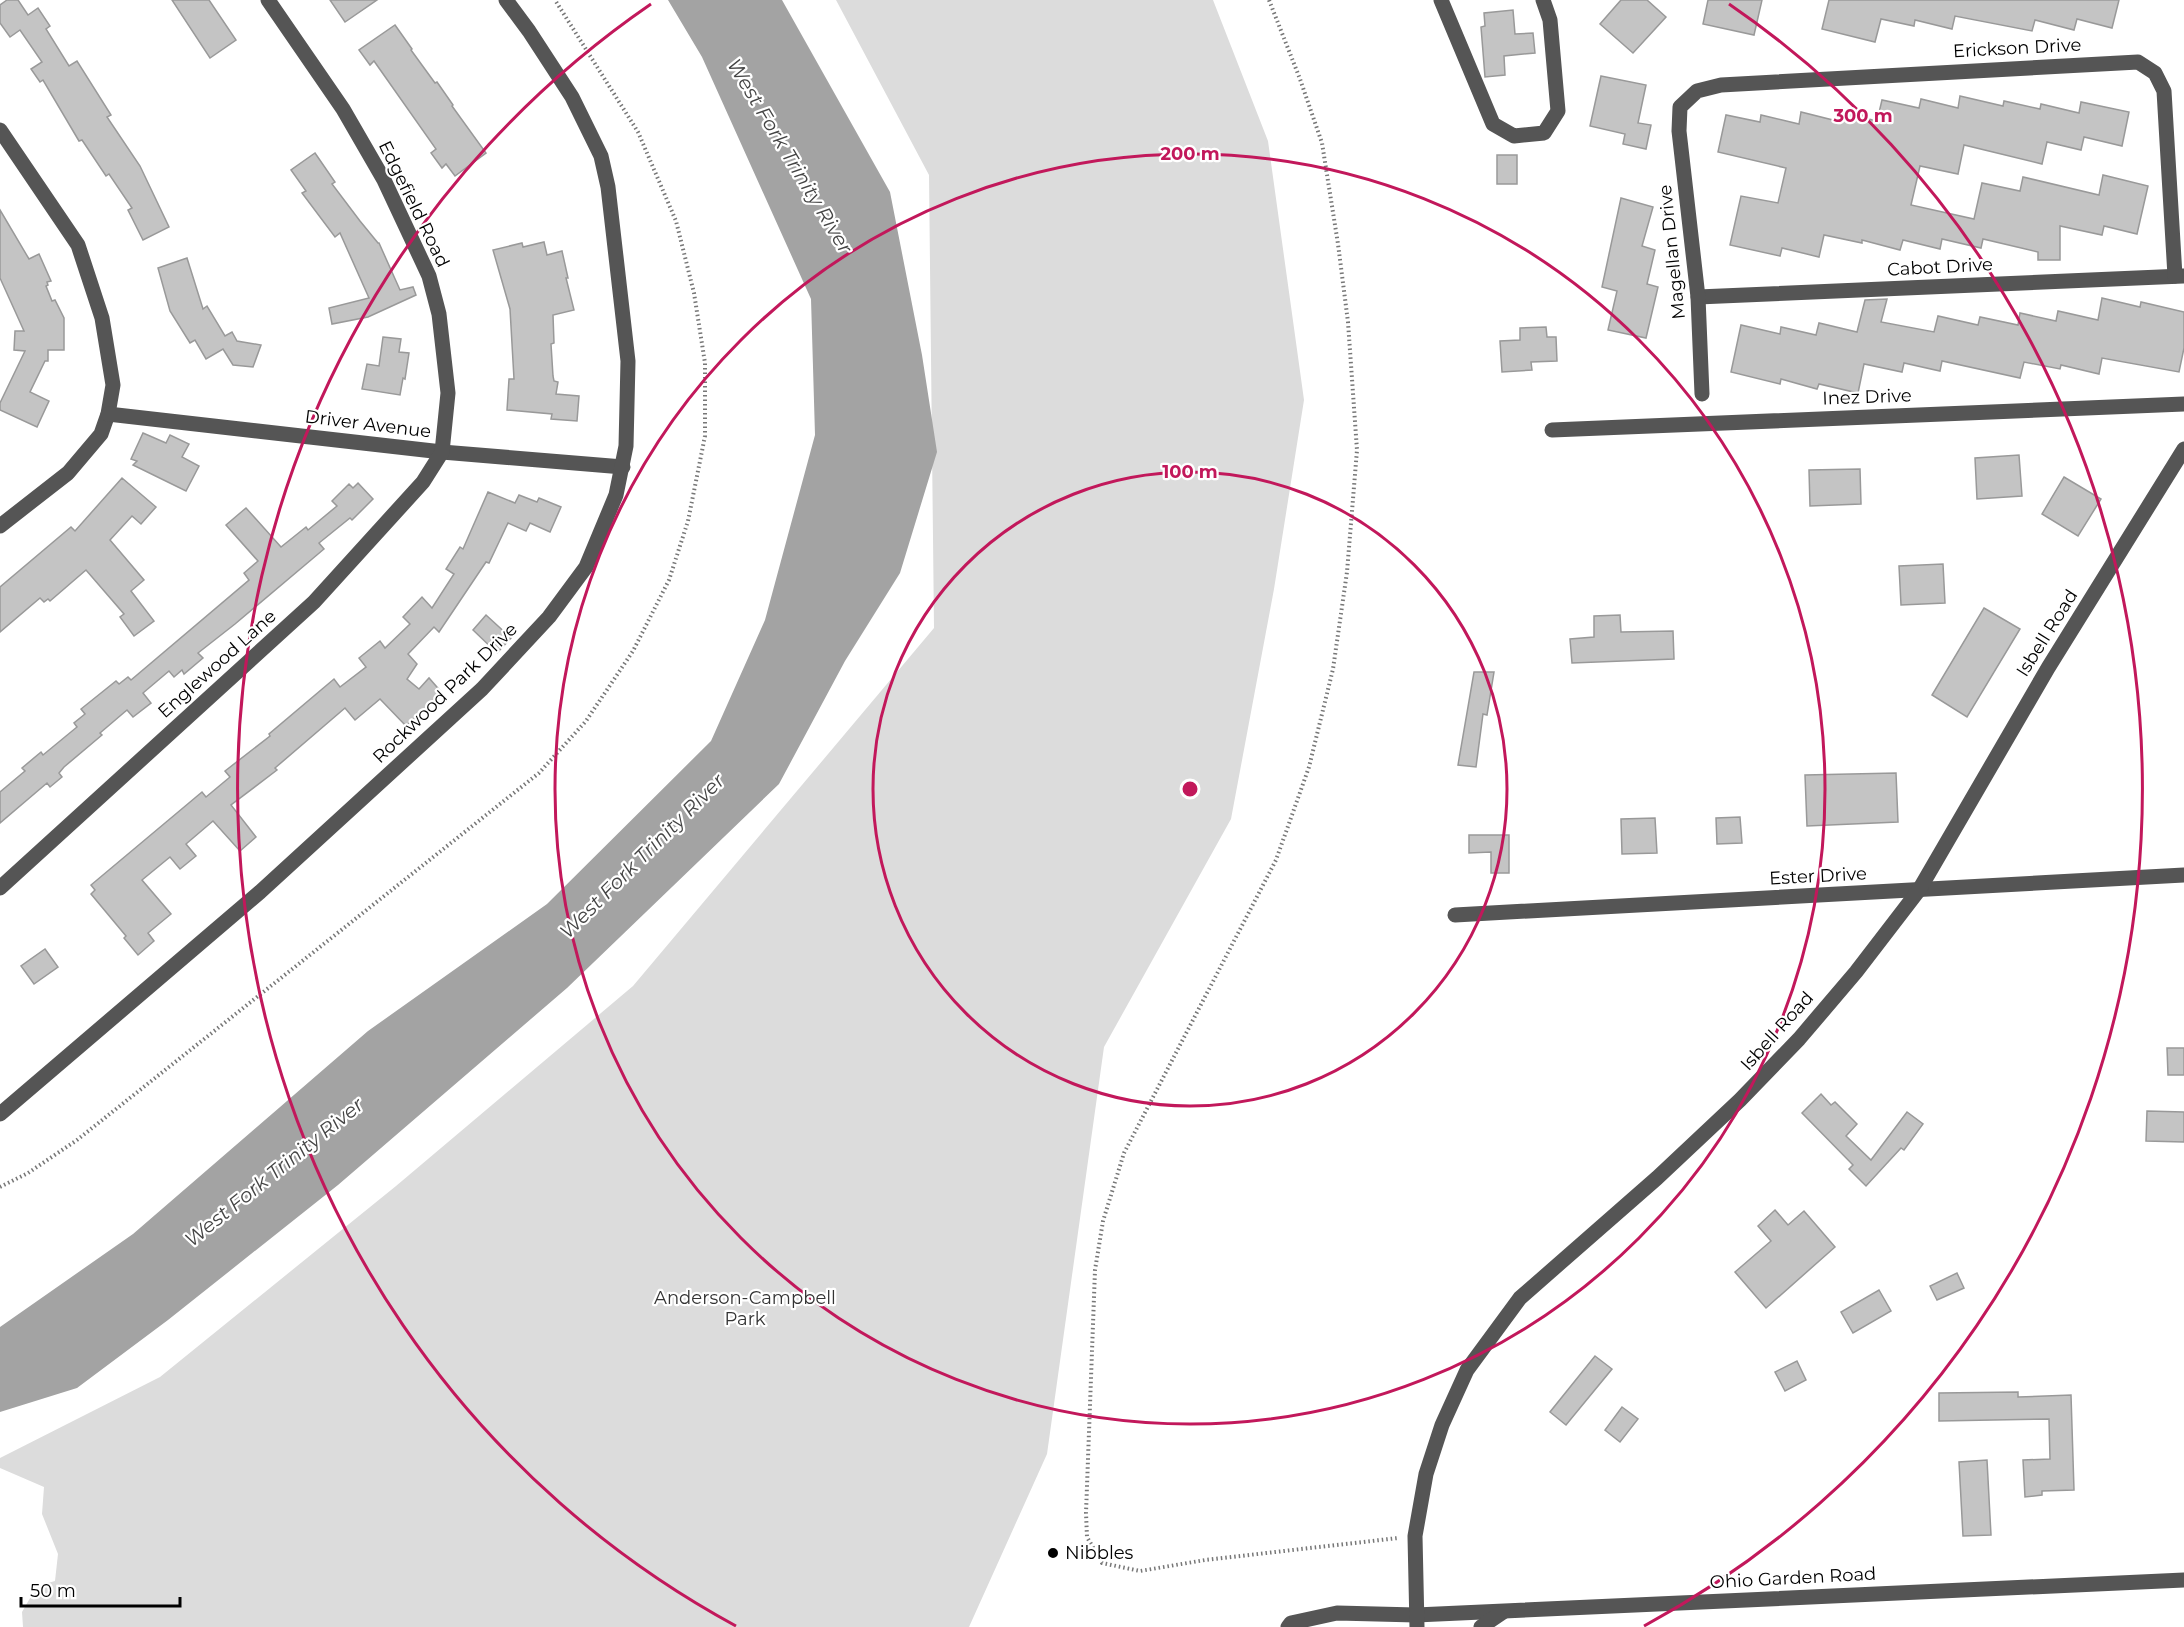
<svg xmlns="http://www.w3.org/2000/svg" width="2184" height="1627" viewBox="0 0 2184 1627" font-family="Montserrat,sans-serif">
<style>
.green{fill:#dcdcdc}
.water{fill:#a3a3a3}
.building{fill:#c4c4c4;stroke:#999;stroke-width:1.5}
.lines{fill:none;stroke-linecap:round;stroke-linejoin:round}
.path{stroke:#777;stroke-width:4;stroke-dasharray:1.5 3;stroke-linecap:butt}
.minor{stroke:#555;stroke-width:15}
.ring{fill:none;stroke:#c2185b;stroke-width:3}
.poi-dot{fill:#000;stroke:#fff;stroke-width:2}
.labels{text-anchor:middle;stroke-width:4.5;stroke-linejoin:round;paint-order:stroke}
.street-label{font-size:18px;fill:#000;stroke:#fff}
.park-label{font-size:18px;fill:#333;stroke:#fff}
.poi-label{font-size:18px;fill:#000;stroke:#fff;text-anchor:start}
.water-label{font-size:20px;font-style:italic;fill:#444;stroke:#fff}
.centre{fill:#c2185b;stroke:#fff;stroke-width:3}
.ring-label{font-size:18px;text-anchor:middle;font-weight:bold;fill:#c2185b;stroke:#fff;stroke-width:4.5;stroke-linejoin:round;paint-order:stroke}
</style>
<rect width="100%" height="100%" fill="#fff"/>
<!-- green -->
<path class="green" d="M836,0H1213L1268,141L1304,400L1274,589L1231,819L1104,1047L1047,1454L969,1627H23L22,1612L37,1586L55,1581L58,1554L42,1514L44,1487L0,1468V1458L160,1377L396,1186L633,986L934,628L929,175Z"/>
<!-- water -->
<path class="water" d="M668,0H782L890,192L922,355L937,452L900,573L845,661L779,784L567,988L338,1185L168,1320L77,1388L0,1412V1327L133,1234L368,1031L547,904L711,741L765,620L815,435L811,299L702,57Z"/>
<!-- building -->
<g class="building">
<path d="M7,0H18L28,15L38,8L50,26L46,29L69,66L77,61L111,115L107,117L140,166L169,227L143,240L128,210L132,208L109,174L106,176L82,140L79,141L43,80L40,82L31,69L42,62L20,30L10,37L0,23V5Z"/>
<path d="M172,0H209L236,40L210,58Z"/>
<path d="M330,0H377L345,22Z"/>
<path d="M1621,0H1647L1666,17L1633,53L1600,24Z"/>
<path d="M1708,0H1762L1754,35L1703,24Z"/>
<path d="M1829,0H2119L2112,28L2077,19L2074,30L2035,20L2032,31L1955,16L1952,29L1915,20L1914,26L1881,19L1875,42L1822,29Z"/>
<path d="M1513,10L1515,34L1533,33L1535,53L1504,56L1505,75L1485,77L1481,27L1485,26L1484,13Z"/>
<path d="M395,25L412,49L411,50L435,83L437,82L453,105L452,106L486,153L455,176L446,164L442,168L431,153L436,149L374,61L370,65L359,50Z"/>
<path d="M1601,76L1646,85L1638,123L1651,125L1646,149L1623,144L1625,134L1590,126Z"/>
<path d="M1960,96L2003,106L2004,101L2040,109L2041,104L2079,113L2081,102L2129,112L2122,146L2084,137L2081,150L2047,142L2042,164L1964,145L1958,174L1920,166L1911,205L1974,219L1982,183L2020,191L2023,177L2099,195L2103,175L2148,186L2137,234L2104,226L2102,235L2060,226V260H2038V252L1983,239L1981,248L1942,239L1940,249L1903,240L1900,250L1862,240V243L1824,235L1819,257L1782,248L1780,256L1730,245L1741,196L1778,203L1786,168L1718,152L1726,115L1760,122L1761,115L1799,124L1801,112L1837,121L1839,112L1877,121L1882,100L1919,108L1921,99L1958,108Z"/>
<path d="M315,153L335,182L332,184L360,221L378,243H379L400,290L413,287L416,295L368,317L332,324L329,308L369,298L340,233L335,237L302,193L306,191L291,170Z"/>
<rect x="1497" y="155" width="20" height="29"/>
<path d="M1621,198L1653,207L1642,246L1655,250L1647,284L1658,287L1646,338L1608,330L1617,291L1602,287Z"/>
<path d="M0,210L29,259L39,254L51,281L47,282L48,285L46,286L52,301L55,300L64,318V350H48V361H45L30,392L49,401L37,427L0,410V403L25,351L14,350L15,331H24L0,278Z"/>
<path d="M544,242L547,255L562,251L568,278H566L574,310L553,315L554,343L551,344L553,376L554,381L558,382L556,394L579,396L577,421L551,419L552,414L507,410L509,379H514L510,309L493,250L522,243L523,247Z"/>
<path d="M187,258L203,309L207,306L225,336L232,332L237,341L261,345L253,367L233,365L223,349L206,359L195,340L190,343L170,311L158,268Z"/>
<path d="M2102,298L2140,307L2141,302L2184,312V348L2179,372L2102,358L2099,374L2061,365L2060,369L2024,362L2020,378L1942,361L1940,371L1904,363L1902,372L1864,364L1858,393L1819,384L1817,389L1781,379L1780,384L1731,372L1741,325L1780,334L1781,327L1816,335L1819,323L1857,332L1865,300L1887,299L1881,322L1934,332L1938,316L1978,325L1980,317L2018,325L2020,313L2056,321L2058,311L2098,320Z"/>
<path d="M1546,327L1547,337H1556L1557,361L1531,362L1532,370L1502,372L1500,341L1520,340V328Z"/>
<path d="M383,337L401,339L399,352L409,353L405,379L403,378L400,395L362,389L367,364L379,366Z"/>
<path d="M143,433L166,443L170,435L189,444L182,457L199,466L186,491L133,465L137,461L131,459Z"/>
<path d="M2019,455L2022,496L1977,499L1975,458Z"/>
<path d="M1860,469L1861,504L1810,506L1809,470Z"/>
<path d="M2064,477L2101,499L2078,536L2042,514Z"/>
<path d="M122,478L156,507L141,524L132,516L110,540L144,580L131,591L154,621L134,636L120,617L124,614L86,570L50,601L48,599L44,602L40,598L0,632V587L71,527L75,531Z"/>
<path d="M358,483L373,499L352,520L350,518L319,543L324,549L235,624L198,653L203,658L184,674L182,670L174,677L169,671L143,693L151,703L133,717L127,710L100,733L102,735L64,767L59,773L62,777L50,787L47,783L0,823V792L25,771L22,768L41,752L43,755L77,727L74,723L85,714L81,709L116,681L119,684L128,677L131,680L249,580L244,573L258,561L226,525L246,508L281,547L306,527L308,530L337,506L332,501L349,484L353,488Z"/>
<path d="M488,492L515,503L519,495L537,502L539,498L561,507L550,532L530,523L526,531L508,523L489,563L486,562L439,632L434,627L408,654L417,664L407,679L419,689L429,678L443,694L406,726L380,699L355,720L345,708L275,768L277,770L231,805L256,837L240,851L213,821L186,844L196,856L180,869L170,857L142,880L171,914L148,933L154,941L138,955L124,938L126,936L91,894L95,890L91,885L202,792L206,797L230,777L225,771L270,736L269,734L334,679L340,687L366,667L359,658L380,641L385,648L410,624L403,617L422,597L432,608L454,574L446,569L460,547L463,549Z"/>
<path d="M1943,564L1945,603L1901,605L1899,566Z"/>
<path d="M1984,608L2020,629L1967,717L1932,695Z"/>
<path d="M486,615L511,638L497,653L473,630Z"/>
<path d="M1620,615L1621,632L1673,631L1674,659L1572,663L1570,639L1594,637V616Z"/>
<path d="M1474,672H1494L1487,715L1483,714L1476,767L1458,765Z"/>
<path d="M1896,773L1898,822L1807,826L1805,775Z"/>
<path d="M1740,817L1742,843L1717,844L1716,818Z"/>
<path d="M1655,818L1657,853L1622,854L1621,819Z"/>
<path d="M1469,835H1509V873H1491V852L1469,853Z"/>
<path d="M45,949L58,967L34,984L21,966Z"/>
<path d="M2167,1048H2184V1075H2168Z"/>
<path d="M1821,1094L1831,1105L1835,1102L1857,1124L1846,1136L1871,1160L1907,1112L1923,1124L1904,1150L1901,1148L1866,1186L1849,1169L1853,1165L1802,1113Z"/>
<path d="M2147,1111L2184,1112V1142L2146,1141Z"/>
<path d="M1775,1210L1788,1225L1804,1211L1835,1247L1766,1308L1735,1272L1771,1241L1758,1226Z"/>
<path d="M1957,1273L1964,1288L1937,1300L1930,1286Z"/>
<path d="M1879,1290L1891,1311L1853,1333L1841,1312Z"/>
<path d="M1595,1356L1612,1369L1566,1425L1550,1412Z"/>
<path d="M1797,1361L1806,1380L1785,1391L1775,1372Z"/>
<path d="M2018,1392V1397L2071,1395L2074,1490L2042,1491V1495L2025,1497L2023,1460L2050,1459L2049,1419L1939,1421V1393Z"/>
<path d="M1622,1407L1638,1419L1620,1442L1605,1430Z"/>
<path d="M1987,1460L1991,1535L1963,1536L1959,1462Z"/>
</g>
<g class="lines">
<!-- path -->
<g class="path">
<path d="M1269,0L1300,79L1322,143L1338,244L1348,322L1357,450L1347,572L1333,669L1309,767L1276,860L1124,1153L1103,1221L1095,1270L1086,1513L1087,1537L1102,1563L1140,1571L1205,1560L1398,1538"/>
<path d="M0,1187L28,1173L77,1140L539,773L586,721L633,651L669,580L688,521L705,436V363L694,293L676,221L638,132L555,0"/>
</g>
<!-- minor -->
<g class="minor">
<path d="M1441,0L1493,124L1514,136L1544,133L1558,111L1550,20L1543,0"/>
<path d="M0,130L78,245L102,318L113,385L108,414L101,434L68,473L0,526"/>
<path d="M1698,297L2183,276"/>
<path d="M1702,394L1698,297L1679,131L1680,107L1697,91L1721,85L2138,62L2155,73L2164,91L2175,276"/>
<path d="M108,414L442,452L623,467"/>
<path d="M1552,430L2184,404"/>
<path d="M0,888L314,602L423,482L442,452L448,393L439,314L429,276L384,180L343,109L268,0"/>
<path d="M1455,915L2184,875"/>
<path d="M0,1114L260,892L482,689L549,617L586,567L616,495L626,446L628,361L608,187L601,156L572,97L529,31L506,0"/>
<path d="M1288,1627L1291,1623L1337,1613L1416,1615L2184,1580"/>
<path d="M1417,1627L1415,1536L1426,1474L1442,1425L1467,1370L1520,1298L1657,1178L1740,1100L1799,1039L1856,972L1919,890L2048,668L2184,449"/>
<path d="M1481,1627L1503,1612"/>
</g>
</g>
<!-- distance rings -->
<g class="ring">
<circle cx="1190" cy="789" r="317"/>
<circle cx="1190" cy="789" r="635"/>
<path d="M736 1626A952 952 0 0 1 651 4M1729 4A952 952 0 0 1 1644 1626"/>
</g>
<!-- markers -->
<circle class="poi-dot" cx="1053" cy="1553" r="6"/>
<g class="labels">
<!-- street labels -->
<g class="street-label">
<text transform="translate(2017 48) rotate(-3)" y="6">Erickson Drive</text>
<text transform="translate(414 204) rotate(64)" y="6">Edgefield Road</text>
<text transform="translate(1672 252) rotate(-96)" y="6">Magellan Drive</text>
<text transform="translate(1940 267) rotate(-3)" y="6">Cabot Drive</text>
<text transform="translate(1867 397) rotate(-2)" y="6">Inez Drive</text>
<text transform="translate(368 424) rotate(7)" y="6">Driver Avenue</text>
<text transform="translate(2047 633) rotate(-58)" y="6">Isbell Road</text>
<text transform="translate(217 664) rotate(-42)" y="6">Englewood Lane</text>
<text transform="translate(445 693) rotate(-44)" y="6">Rockwood Park Drive</text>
<text transform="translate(1818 876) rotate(-3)" y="6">Ester Drive</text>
<text transform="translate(1777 1031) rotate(-48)" y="6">Isbell Road</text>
<text transform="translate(1793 1578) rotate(-3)" y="6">Ohio Garden Road</text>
</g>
<!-- park labels -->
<g class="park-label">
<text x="745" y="1304">Anderson-Campbell<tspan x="745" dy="21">Park</tspan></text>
</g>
<!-- poi labels -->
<g class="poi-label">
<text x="1065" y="1559">Nibbles</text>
</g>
<!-- water labels -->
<g class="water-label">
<text transform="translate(790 156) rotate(59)" y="7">West Fork Trinity River</text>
<text transform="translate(642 856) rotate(-45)" y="7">West Fork Trinity River</text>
<text transform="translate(274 1172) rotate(-39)" y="7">West Fork Trinity River</text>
</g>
</g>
<circle cx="1190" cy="789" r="9" class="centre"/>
<g class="ring-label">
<text x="1863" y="122">300 m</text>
<text x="1190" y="160">200 m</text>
<text x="1190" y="478">100 m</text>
</g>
<!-- scale -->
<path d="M21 1597v9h159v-9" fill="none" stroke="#000000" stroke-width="3"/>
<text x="30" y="1597" font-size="18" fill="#000000" stroke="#ffffff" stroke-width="4.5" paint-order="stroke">50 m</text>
</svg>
